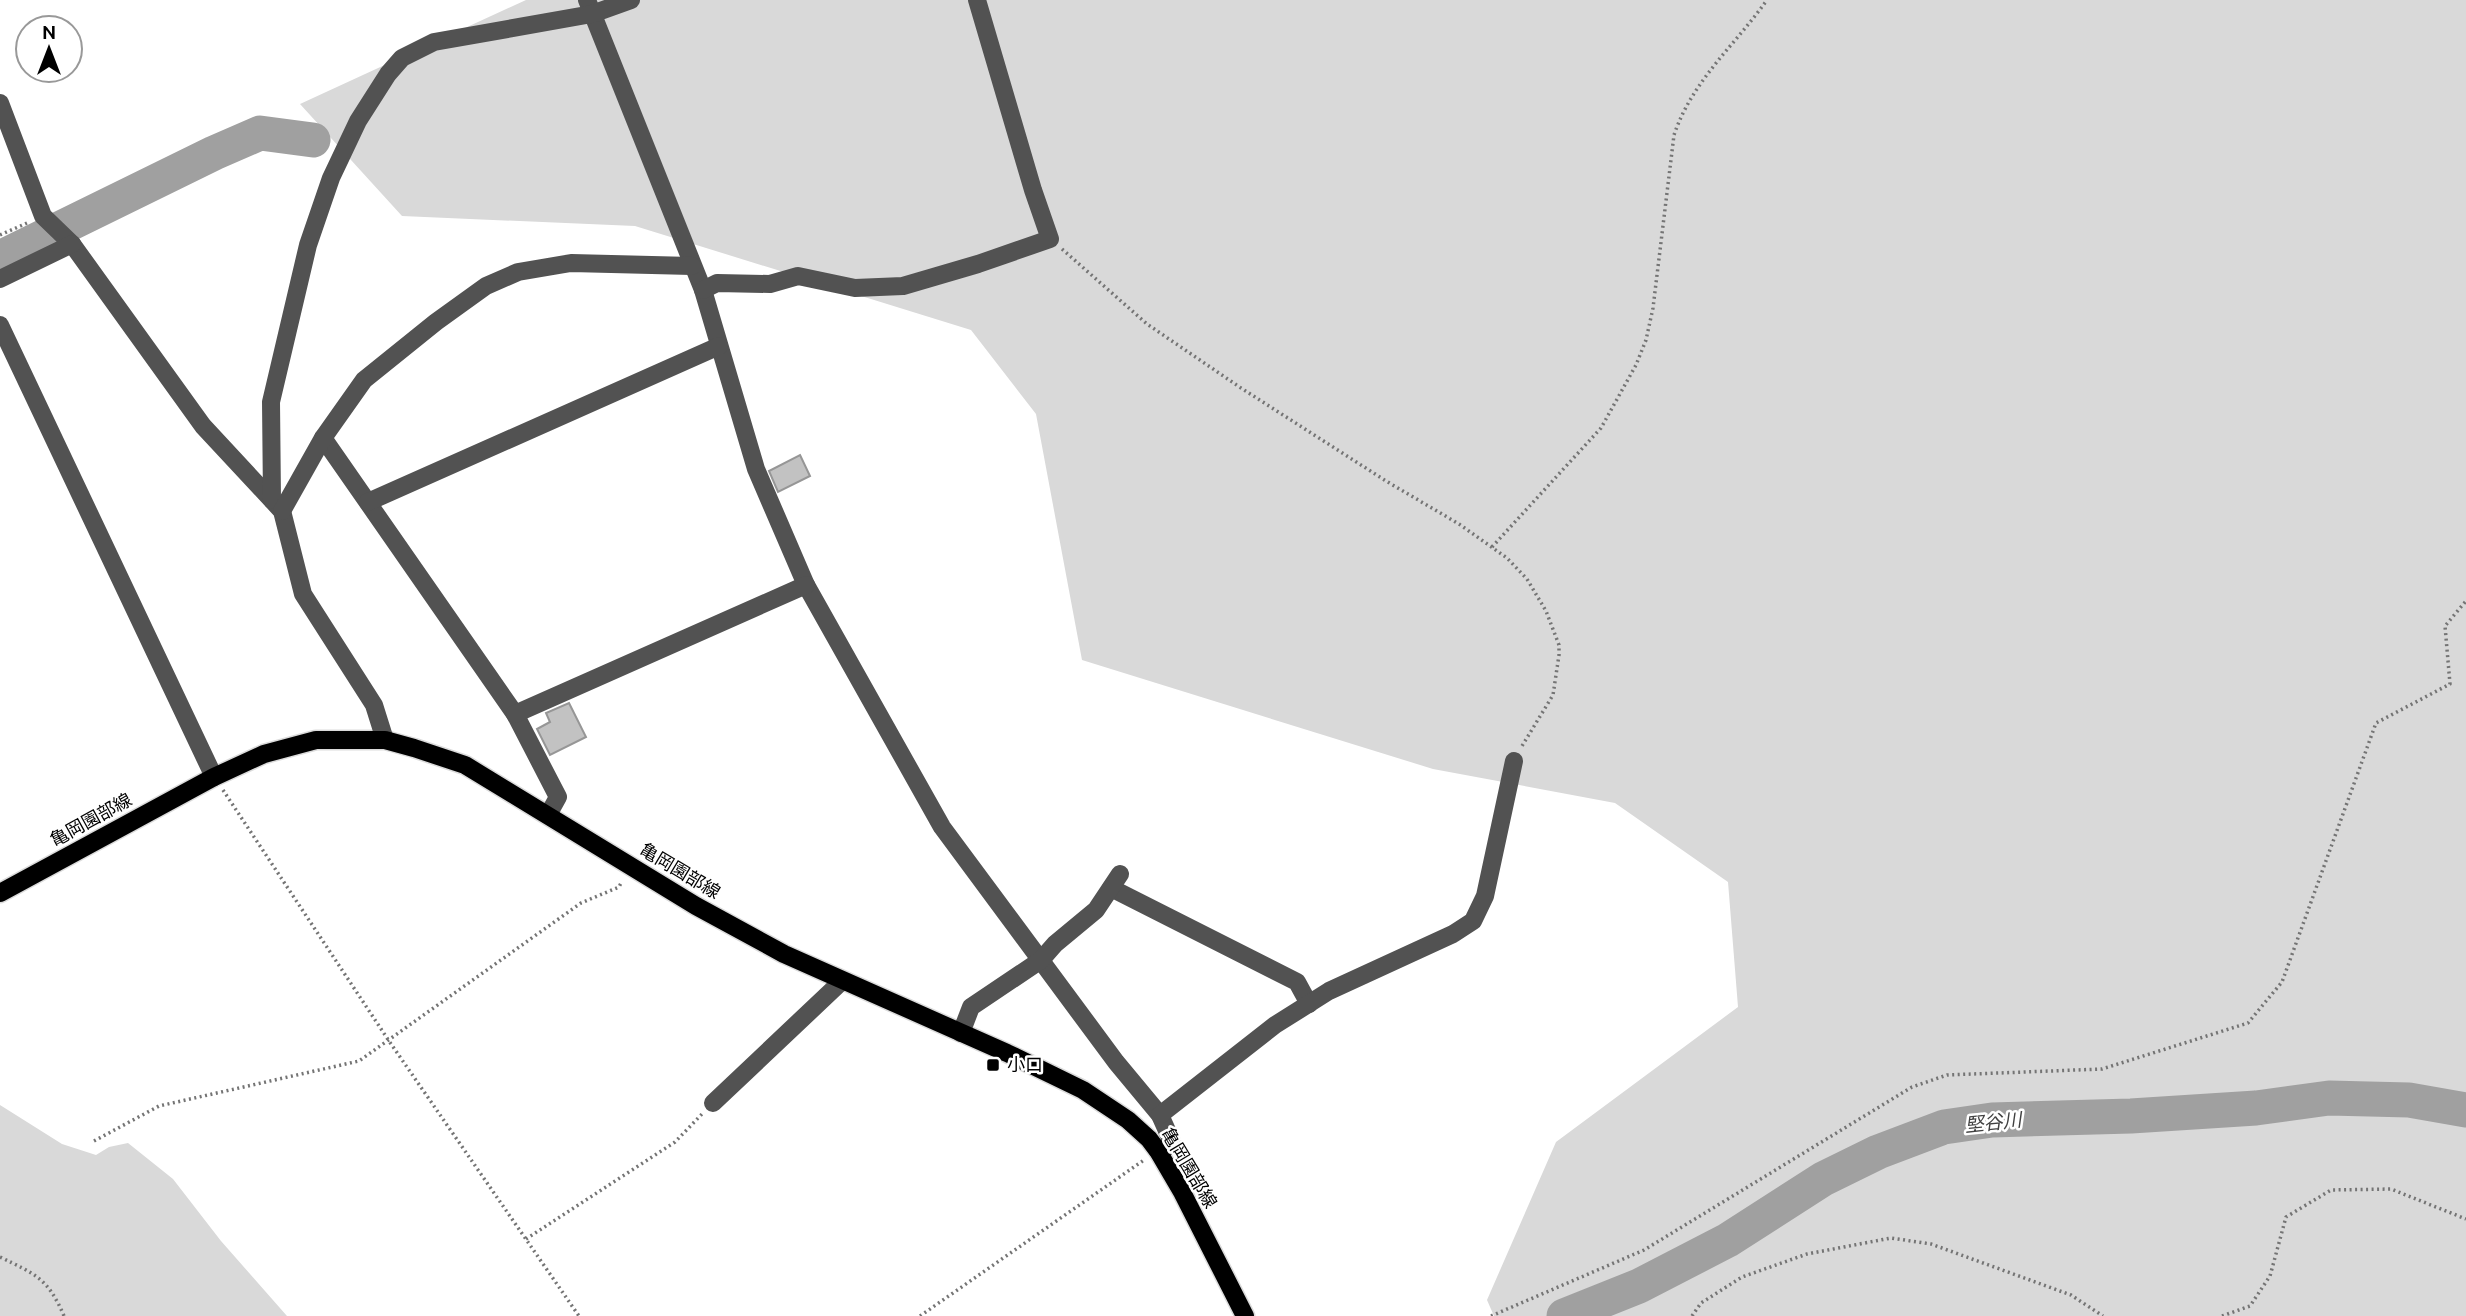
<svg xmlns="http://www.w3.org/2000/svg" width="2466" height="1316" viewBox="0 0 2466 1316" font-family="Ubuntu,'Noto Sans JP',sans-serif">
<style>
.green{fill:#d9d9d9}
.lines{fill:none;stroke-linecap:round;stroke-linejoin:round}
.river{stroke:#a0a0a0;stroke-width:35}
.building{fill:#c2c2c2;stroke:#969696;stroke-width:2}
.major-casing{stroke:#dbdbdb;stroke-width:21}
.path{stroke:#747474;stroke-width:3.5;stroke-dasharray:2 3.5;stroke-linecap:butt}
.minor{stroke:#525252;stroke-width:18}
.major{stroke:#000;stroke-width:18}
.poi-dot{fill:#000;stroke:#fff;stroke-width:2.5}
.labels{text-anchor:middle;stroke-width:5;stroke-linejoin:round;paint-order:stroke}
.street-label{font-size:18px;fill:#000;stroke:#fff}
.poi-label{font-size:18px;fill:#000;stroke:#fff;text-anchor:start}
.water-label{font-size:19px;font-style:italic;fill:#414141;stroke:#fff}
</style>
<rect width="100%" height="100%" fill="#fff"/>
<!-- green -->
<g class="green">
<path d="M526,0H2466V1316H1494L1487,1300L1556,1142L1738,1007L1728,882L1615,803L1433,769L1082,660L1036,414L971,330L635,226L402,216L300,104Z"/>
<path d="M0,1105L62,1144L96,1155L109,1147L128,1143L173,1179L221,1241L287,1316H0Z"/>
</g>
<g class="lines">
<!-- river -->
<g class="river">
<path d="M0,258L214,153L260,133L313,140"/>
<path d="M1564,1316L1639,1286L1728,1240L1823,1179L1878,1152L1944,1127L1992,1120L2131,1116L2256,1108L2329,1098L2409,1100L2466,1110"/>
</g>
</g>
<!-- building -->
<g class="building">
<path d="M800,455L810,476L778,492L769,471Z"/>
<path d="M569,703L586,737L550,755L537,729L550,722L546,713Z"/>
</g>
<g class="lines">
<defs>
<path id="major" d="M0,893L214,777L264,754L316,740H385L414,748L465,765L696,906L784,954L1007,1053L1083,1090L1128,1120L1149,1139L1158,1151L1182,1192L1245,1316"/>
</defs>
<!-- major casing -->
<use href="#major" class="major-casing"/>
<!-- path -->
<g class="path">
<path d="M0,235L27,223"/>
<path d="M1062,249L1147,324L1241,388L1386,481L1459,524L1507,558L1527,579L1546,611L1559,645V655L1553,695L1522,746"/>
<path d="M1492,547L1601,428L1636,365L1646,340L1653,308L1674,135C1692,81 1735,45 1767,0"/>
<path d="M223,790L389,1041L579,1316"/>
<path d="M94,1141L159,1106L359,1061L581,903L619,887L622,881"/>
<path d="M526,1239L675,1142L702,1114"/>
<path d="M0,1257C35,1274 48,1278 64,1316"/>
<path d="M920,1316L1144,1160"/>
<path d="M1491,1316L1644,1250L1912,1087L1947,1075L2102,1069L2248,1023L2282,982L2376,723L2450,684L2445,626L2466,601"/>
<path d="M1692,1316L1701,1303L1742,1277L1807,1254L1891,1238L1931,1244L2071,1295L2103,1316"/>
<path d="M2222,1316L2250,1306L2270,1276L2286,1217L2331,1190L2391,1189L2466,1219"/>
</g>
<!-- minor -->
<g class="minor">
<path d="M587,0L703,290L756,469L806,585L942,827L1116,1062L1160,1115L1173,1144L1158,1151"/>
<path d="M0,103L43,216L72,244L203,426L282,511L303,594L374,705L385,740"/>
<path d="M0,279L72,244"/>
<path d="M703,290L717,283L770,284L798,276L855,288L903,286L978,264L1050,239L1033,190L977,0"/>
<path d="M0,325L214,777"/>
<path d="M323,438L515,714L558,797L548,815"/>
<path d="M272,500L271,402L308,245L331,178L358,121L388,74L402,58L434,42L592,14L631,0"/>
<path d="M368,502L719,346"/>
<path d="M282,511L323,438L364,380L436,322L486,286L518,272L571,263L692,266"/>
<path d="M515,714L806,585"/>
<path d="M1111,888L1297,982L1309,1004"/>
<path d="M961,1033L971,1007L1041,960L1055,944L1096,910L1120,874"/>
<path d="M713,1103L842,981"/>
<path d="M1160,1115L1275,1025L1329,991L1453,934L1473,921L1485,896L1514,761"/>
</g>
<!-- major -->
<use href="#major" class="major"/>
</g>
<!-- markers -->
<rect class="poi-dot" x="986" y="1058" width="14" height="14" rx="3.5"/>
<g class="labels">
<!-- street labels -->
<g class="street-label">
<text transform="translate(91 820) rotate(-29)" y="6">亀岡園部線</text>
<text transform="translate(680 871) rotate(31)" y="6">亀岡園部線</text>
<text transform="translate(1189 1168) rotate(59)" y="6">亀岡園部線</text>
</g>
<!-- poi labels -->
<g class="poi-label">
<text x="1007" y="1071">小口</text>
</g>
<!-- water labels -->
<g class="water-label">
<text transform="translate(1993 1122) rotate(-6)" y="7">堅谷川</text>
</g>
</g>
<!-- north arrow -->
<g transform="translate(49 49)"><circle r="33" fill="#ffffff" stroke="#999999" stroke-width="2"/>
<path d="M0-5L12 26L0 18L-12 26Z" fill="#000000"/>
<text y="-10" font-size="19" font-weight="bold" text-anchor="middle" fill="#000000">N</text>
</g>
</svg>
